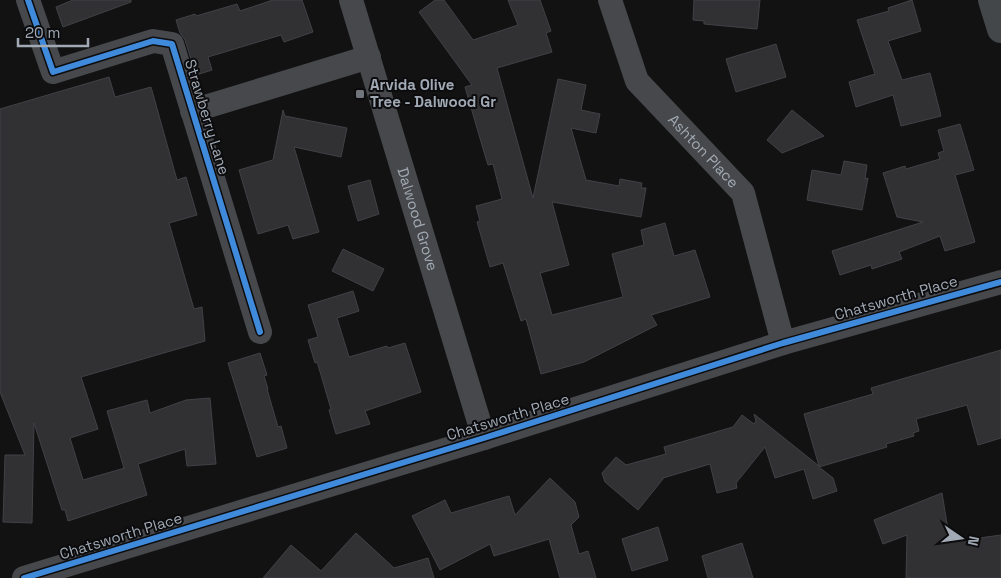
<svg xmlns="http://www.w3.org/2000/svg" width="1001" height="578" viewBox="0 0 1001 578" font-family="'Space Grotesk',sans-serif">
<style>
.building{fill:#313133;stroke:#404246}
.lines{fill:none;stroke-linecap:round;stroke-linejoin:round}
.street{stroke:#46484b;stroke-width:24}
.secondary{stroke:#444749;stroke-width:28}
.cycleway-casing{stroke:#0c0c0e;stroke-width:9}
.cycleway{stroke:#408adc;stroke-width:6}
.poi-dot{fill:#6f757b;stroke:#0c0c0e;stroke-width:2}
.labels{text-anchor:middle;stroke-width:4;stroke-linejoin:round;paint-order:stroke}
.poi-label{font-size:15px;font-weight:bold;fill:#a1aab4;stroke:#0c0c0e;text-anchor:start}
.street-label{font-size:15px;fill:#a1aab4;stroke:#0c0c0e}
</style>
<rect width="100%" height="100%" fill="#121212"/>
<!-- building -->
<g class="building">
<path d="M73,0H131V2L63,27L56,7Z"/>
<path d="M273,0H302L313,32L284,42L281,35L208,57L212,70L196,75L185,40L180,33L176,20L195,14L196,16L237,4L240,11Z"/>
<path d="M435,0H444L473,40L518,25L508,0H540L551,31L546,33L552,52L497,68L533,198L558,79L586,85L581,110L600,114L596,133L571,128L586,180L619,186L620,179L642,183L641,188H646L641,217L552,202L569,265L540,273L552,315L623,297L612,254L644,245L641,230L665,223L674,256L695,250L710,297L651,315L657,325L584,362L541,374L526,319L521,321L503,263L490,267L477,222L480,221L476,206L502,199L493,164L488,165L484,152L465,87L472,85L419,12Z"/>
<path d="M694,0H760L757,29L704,24V21L693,20Z"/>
<path d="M912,0L921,31L888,41L902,80L930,73L941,116L901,126L893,95L856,107L849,82L875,74L857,20L889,11L888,8Z"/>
<path d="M776,44L786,77L736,92L726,59Z"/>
<path d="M109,77L115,97L151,87L177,180L186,177L197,215L169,223L194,309L202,307L205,341L81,377L98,429L70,438L83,480L125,468H124L107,411L147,400L150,413L186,400L210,398L216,464L187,466L185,449L138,464L147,495L68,521L65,510H62L34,423L32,523L3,522L5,455H25L0,392V109Z"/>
<path d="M283,110L285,116L347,128L341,157L294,147L319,232L293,239L288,225L258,234L239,170L273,160Z"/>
<path d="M792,110L824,136L782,153L767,140Z"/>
<path d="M960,124L974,170L955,175L975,242L945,251L940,236L899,252L902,259L872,269L871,265L840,275L832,251L923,222L897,217L883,173L905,166L906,169L940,159L938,153L944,151L938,130Z"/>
<path d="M844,161L867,165L865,179L868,178L862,210L807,200L812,170L841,175Z"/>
<path d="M370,180L379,214L358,221L348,186Z"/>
<path d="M343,249L384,269L373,291L332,271Z"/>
<path d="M353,291L359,311L337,318L349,357L387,346L388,348L405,343L421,392L365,411L370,424L336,434L329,410L331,409L321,375L317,362L315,363L308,340L318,337L308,305Z"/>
<path d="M1001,350V438L978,445L967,405L916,419L919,431L913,433L914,436L886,444L887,447L819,467L833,478L837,491L813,499L804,469L775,478L765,447L736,483L737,488L717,493L710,464L663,478V479L638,510L605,482L602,473L616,457L626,465L666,454L664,447L733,427L742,415L754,424L756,421L754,414L819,466L804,414L873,394L871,388Z"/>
<path d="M260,353L267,375L264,376L268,389H267L278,427L281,426L287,448L257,457L228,363Z"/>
<path d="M550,478L575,502L579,517L571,525L579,554L588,551L596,578H560L549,539L494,556L490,544L440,570L412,516L445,500L451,513L509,496L515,515Z"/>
<path d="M942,493L950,542L1001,535V578H906L907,535L883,544L874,520Z"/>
<path d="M658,527L668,560L632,571L622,539Z"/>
<path d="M356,533L394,568L428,558L434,578H263L291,545L321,571Z"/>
<path d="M742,543L753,578H708L702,556Z"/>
</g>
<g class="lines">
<!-- street -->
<g class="street">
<path d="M28,0L53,72L153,41L172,44L260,332"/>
<path id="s1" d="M351,0L484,438"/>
<path id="s2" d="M610,0L637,81L743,193L783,343"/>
<path d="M192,111L369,57"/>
<path d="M24,578L484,438L783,343L1001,282"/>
</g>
<!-- secondary -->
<path class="secondary" d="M992,0L1001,29"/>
<defs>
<g id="cycleway">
<path d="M28,0L53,72L153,41L172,44L260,332"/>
<path d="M24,578L484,438L783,343L1001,282"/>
</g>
</defs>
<!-- cycleway casing -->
<use href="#cycleway" class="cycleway-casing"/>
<!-- cycleway -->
<use href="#cycleway" class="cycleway"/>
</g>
<!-- markers -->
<rect class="poi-dot" x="355" y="89" width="10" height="10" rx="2.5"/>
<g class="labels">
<!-- poi labels -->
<g class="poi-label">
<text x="370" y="90">Arvida Olive<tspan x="370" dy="17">Tree - Dalwood Gr</tspan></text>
</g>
<!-- street labels -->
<g class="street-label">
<text transform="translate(207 117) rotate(73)" y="5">Strawberry Lane</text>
<text dy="5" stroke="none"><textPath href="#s2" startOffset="182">Ashton Place</textPath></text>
<text dy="5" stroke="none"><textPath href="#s1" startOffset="229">Dalwood Grove</textPath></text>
<text transform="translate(896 298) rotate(-16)" y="5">Chatsworth Place</text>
<text transform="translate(508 417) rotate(-17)" y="5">Chatsworth Place</text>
<text transform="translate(121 536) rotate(-17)" y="5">Chatsworth Place</text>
</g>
</g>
<!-- north arrow -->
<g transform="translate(961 538) rotate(103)" stroke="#0c0c0e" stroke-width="4" paint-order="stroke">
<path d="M0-4L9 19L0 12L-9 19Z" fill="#a1aab4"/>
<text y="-8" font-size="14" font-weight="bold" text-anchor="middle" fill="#a1aab4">N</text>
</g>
<!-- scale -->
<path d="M18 38v8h70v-8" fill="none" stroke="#a1aab4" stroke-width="2.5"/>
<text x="25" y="38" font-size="15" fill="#a1aab4" stroke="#0c0c0e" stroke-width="4" paint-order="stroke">20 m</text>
</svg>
